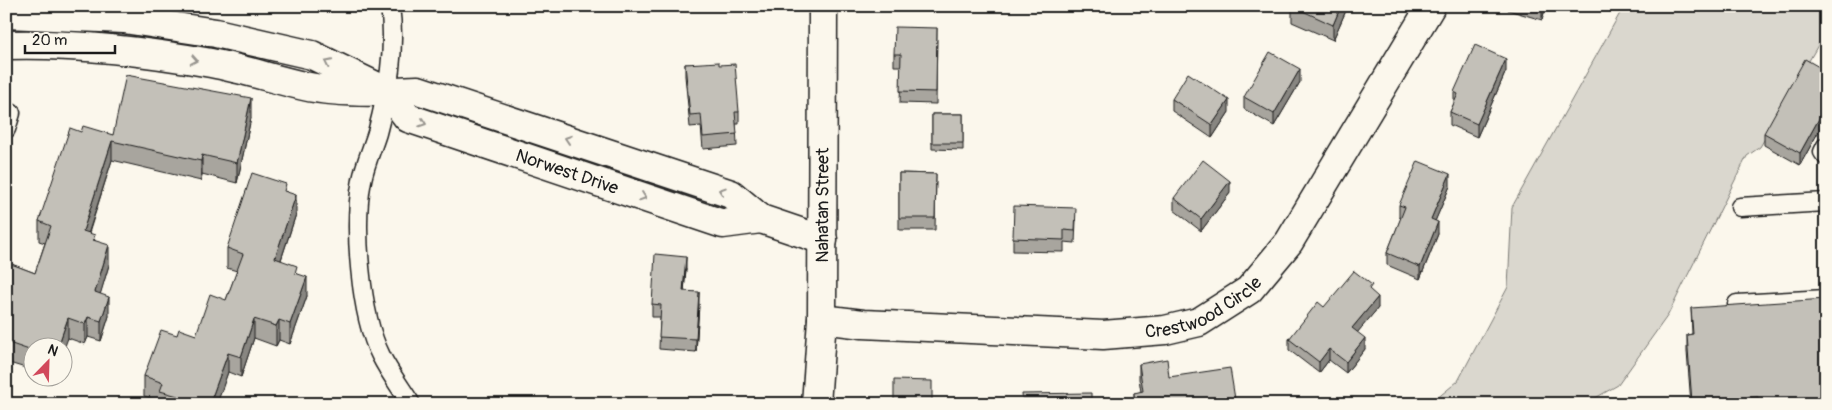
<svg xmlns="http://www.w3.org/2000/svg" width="1832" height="410" viewBox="0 0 1832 410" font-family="Pangolin,sans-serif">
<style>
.green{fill:#dad7ce;stroke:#7b7a75}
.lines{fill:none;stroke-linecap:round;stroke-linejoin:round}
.lane-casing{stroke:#1c1c1c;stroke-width:21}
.street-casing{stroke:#1c1c1c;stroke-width:31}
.secondary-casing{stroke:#1c1c1c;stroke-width:31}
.lane{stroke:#fbf7ec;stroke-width:18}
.street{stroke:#fbf7ec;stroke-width:28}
.secondary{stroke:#fbf7ec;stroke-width:28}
.wall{fill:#a8a59e;stroke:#1c1c1c}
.shaded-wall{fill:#888681;stroke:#1c1c1c}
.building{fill:#c3c0b8;stroke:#1c1c1c}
.oneway{stroke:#97948e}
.labels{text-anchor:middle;stroke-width:5;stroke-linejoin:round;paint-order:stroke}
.street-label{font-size:18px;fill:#1c1c1c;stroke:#fbf7ec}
</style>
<rect width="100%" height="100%" fill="#fbf7ec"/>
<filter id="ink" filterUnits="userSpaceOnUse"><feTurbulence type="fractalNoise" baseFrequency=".02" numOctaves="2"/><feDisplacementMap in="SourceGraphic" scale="10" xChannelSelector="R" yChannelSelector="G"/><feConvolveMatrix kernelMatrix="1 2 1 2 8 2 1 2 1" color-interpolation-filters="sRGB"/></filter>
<g filter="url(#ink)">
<!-- green -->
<path class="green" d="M1624,6H1826V31L1760,147L1747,156L1668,315L1618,385L1585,404H1430L1458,381L1508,287L1512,207Z"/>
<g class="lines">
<defs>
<g id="lane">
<path d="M390,6C396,49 388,92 377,133C372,149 365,164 362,180C353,225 360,315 381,356C389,372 401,388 411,404"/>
<path d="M6,129L11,113"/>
<path d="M1826,146L1823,152L1826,156"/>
<path d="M1740,207L1826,202"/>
<path d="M1737,304L1826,299"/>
</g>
<g id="street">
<path id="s1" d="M6,14L124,19L216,33L312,55L388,92L408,118L723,224L761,219"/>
<path d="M6,45C75,43 144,51 211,63C243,69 273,79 304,86C335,93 386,92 418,90L731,194L761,219L823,240"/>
<path id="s2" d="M822,319L863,324L1103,335L1165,330L1199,322L1249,290L1289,242L1431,6"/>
</g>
<g id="secondary">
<path id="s3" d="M816,404L822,319L823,6"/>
</g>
</defs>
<!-- lane casing -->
<use href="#lane" class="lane-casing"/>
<!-- street casing -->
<use href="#street" class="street-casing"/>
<!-- secondary casing -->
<use href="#secondary" class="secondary-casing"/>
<!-- lane -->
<use href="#lane" class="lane"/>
<!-- street -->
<use href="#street" class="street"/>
<!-- secondary -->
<use href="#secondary" class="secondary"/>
</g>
<!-- wall -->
<g class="wall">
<path d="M1292,6H1348L1333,40L1292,22Z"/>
<path d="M1508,6H1546L1542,20L1508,10Z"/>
<path d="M937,28L936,104L900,103L901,66H894V54Z"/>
<path d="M685,64L719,65L739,112V124H736L737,146L703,149L701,126L690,127L685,76Z"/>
<path d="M1506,71L1477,137L1450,125V112L1454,103V92Z"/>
<path d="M1826,71V118L1800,165L1764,145V133Z"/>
<path d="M1300,82L1274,126L1244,109V97Z"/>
<path d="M1172,99L1229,112L1212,138L1172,111Z"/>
<path d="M932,114H963V150L932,149Z"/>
<path d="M251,118L237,183L202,174L201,181L112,160L89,233L95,240L109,265L100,294L109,316L101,341L88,337L85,344L68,338L62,348H32V370L6,362V262L35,273L45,243L39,241V221L81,132L113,135Z"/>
<path d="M899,173L936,174L935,230H899Z"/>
<path d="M1450,186L1435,221L1438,234L1420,279L1387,265V253L1401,218L1399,217V205Z"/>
<path d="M286,191L296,214L281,260L297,274L307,296L290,344L279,340L276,346L254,338L241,377L228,372L217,402L222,404H160V401L144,396V376L177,335H196L226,300L237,271L227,268V248Z"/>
<path d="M1230,193L1201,231L1174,210V198Z"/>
<path d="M1076,220L1075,243L1064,242V252L1013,251V238Z"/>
<path d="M686,269L684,291L699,304L696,352L659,349L660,317H652V304Z"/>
<path d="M1372,292L1378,308L1357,332L1365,349L1346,373L1329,360L1319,373L1289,350V339L1324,307Z"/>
<path d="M1691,308L1826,404H1691L1687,352V335L1692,334Z"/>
<path d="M1139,364L1169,377L1235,399V404H1134V393L1141,392L1139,379Z"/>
</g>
<!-- shaded-wall -->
<g class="shaded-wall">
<path d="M1341,6H1348L1333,40V25Z"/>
<path d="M1543,6H1546L1542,20V8Z"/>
<path d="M1506,59V71L1477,137V124Z"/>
<path d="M1300,69V82L1274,126V114Z"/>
<path d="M251,98V118L237,183V163Z"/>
<path d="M1229,100V112L1212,138V125Z"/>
<path d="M1826,106V118L1800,165V153Z"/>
<path d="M112,141V160L83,250V231Z"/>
<path d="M202,155V174L201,181V161Z"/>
<path d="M1450,174V186L1431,231V219Z"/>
<path d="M1230,181V193L1201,231V219Z"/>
<path d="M296,195V214L275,278V258Z"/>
<path d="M1438,222V234L1420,279V267Z"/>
<path d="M109,245V265L95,312V292Z"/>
<path d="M686,257V269L683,303V291Z"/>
<path d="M307,277V296L290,344V324Z"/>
<path d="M699,292V304L696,352V339Z"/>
<path d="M109,297V316L101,341V321Z"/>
<path d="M1378,297V308L1352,339V328Z"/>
<path d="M88,317V337L85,344V324Z"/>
<path d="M68,318V338L62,354V348H60V341Z"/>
<path d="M254,319V338L241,377V357Z"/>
<path d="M279,320V340L276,346V326Z"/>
<path d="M1365,338V349L1346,373V362Z"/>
<path d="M53,339V348H50Z"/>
<path d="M1329,349V360L1319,373V362Z"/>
<path d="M228,353V372L217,404L211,400Z"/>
</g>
<!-- building -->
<g class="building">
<path d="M1292,6H1341L1333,25Z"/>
<path d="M895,27L937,28L936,92L900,91L901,54H894Z"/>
<path d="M1475,45L1506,59L1477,124L1450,112L1458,94L1454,92Z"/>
<path d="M1270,52L1300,69L1274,114L1244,97Z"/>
<path d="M1805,59L1826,71V106L1800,153L1764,133Z"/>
<path d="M719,62V65L735,64L739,112H735L737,134L703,137L701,114L690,115L685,64Z"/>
<path d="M1188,73L1229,100L1212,125L1172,99Z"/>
<path d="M126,75L251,98L237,163L202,155L201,161L112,141L83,231L95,235L93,240L109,245L95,292L109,297L101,321L88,317L85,324L68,318L60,341L53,339L50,348H32V351L6,342V262L35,273L51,226L39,221L70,128L81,132L83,126L113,135Z"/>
<rect x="932" y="114" width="31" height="29"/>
<path d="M1203,160L1230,181L1201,219L1174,198Z"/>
<path d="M1418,161L1450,174L1431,219L1438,222L1420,267L1387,253L1405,207L1399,205Z"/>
<path d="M252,173L286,184L284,191L296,195L275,258L297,266L295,273L307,277L290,324L279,320L276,326L254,319L241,357L228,353L211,400L222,404H175L178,396L160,391L163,383L144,376L161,330L177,335L179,329L196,335L210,294L226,300L243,254L227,248Z"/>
<path d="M899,173L936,174L935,218H899Z"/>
<path d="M1014,206L1076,208L1075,231L1064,230V240L1013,238Z"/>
<path d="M655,254L686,257L683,291L699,292L696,339L659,337L661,305L652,304Z"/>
<path d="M1354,271L1372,285L1369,289L1378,297L1352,328L1365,338L1346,362L1329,349L1319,362L1289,339L1318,302L1324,307Z"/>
<path d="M1826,299V404H1758V397L1692,402L1687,335L1693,334L1691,308Z"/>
<path d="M1167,359L1169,377L1230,368L1235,399L1208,404H1135L1134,393L1143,391L1139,364Z"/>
<path d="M894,380L932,381V404H894Z"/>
<path d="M1091,393V404H1023L1022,394Z"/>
</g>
<!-- one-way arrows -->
<defs><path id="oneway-chevron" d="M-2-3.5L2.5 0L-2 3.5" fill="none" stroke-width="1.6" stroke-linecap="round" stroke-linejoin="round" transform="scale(1.25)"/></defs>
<g class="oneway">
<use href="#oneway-chevron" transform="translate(194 60) rotate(10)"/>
<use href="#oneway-chevron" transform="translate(328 63) rotate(-154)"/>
<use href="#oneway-chevron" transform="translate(423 123) rotate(19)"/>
<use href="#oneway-chevron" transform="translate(568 139) rotate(-162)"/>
<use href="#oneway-chevron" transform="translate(722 191) rotate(-162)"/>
<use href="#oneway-chevron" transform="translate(643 197) rotate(19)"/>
</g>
</g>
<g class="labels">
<!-- street labels -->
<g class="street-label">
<text dy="6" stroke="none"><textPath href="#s1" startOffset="595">Norwest Drive</textPath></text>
<text dy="6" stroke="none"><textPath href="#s3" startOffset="199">Nahatan Street</textPath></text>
<text dy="6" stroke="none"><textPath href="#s2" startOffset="388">Crestwood Circle</textPath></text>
</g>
</g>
<!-- margin -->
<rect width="1832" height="410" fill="none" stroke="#fbf7ec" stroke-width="25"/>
<rect x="12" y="12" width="1807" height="385" fill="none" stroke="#1c1c1c" stroke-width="2" filter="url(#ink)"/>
<!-- north arrow -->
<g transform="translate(48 362) rotate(23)"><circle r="24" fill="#fbf7ec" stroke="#a29f99"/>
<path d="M0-4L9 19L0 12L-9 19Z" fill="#d1495b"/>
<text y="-8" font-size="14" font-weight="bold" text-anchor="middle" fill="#1c1c1c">N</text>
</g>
<!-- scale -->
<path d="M25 45v8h90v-8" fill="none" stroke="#1c1c1c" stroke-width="2.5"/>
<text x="32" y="45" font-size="15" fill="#1c1c1c" stroke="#fbf7ec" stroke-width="4" paint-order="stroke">20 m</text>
</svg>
